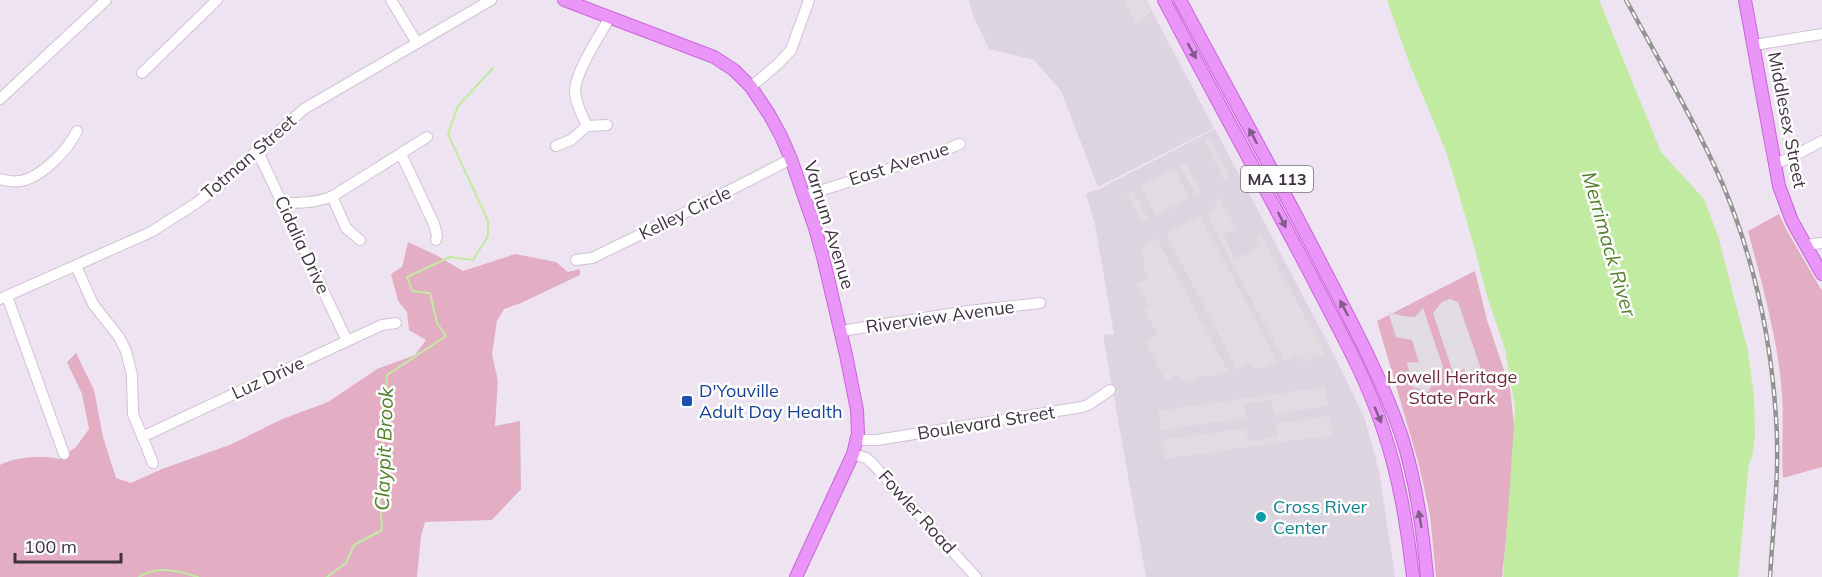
<svg xmlns="http://www.w3.org/2000/svg" width="1822" height="577" viewBox="0 0 1822 577" font-family="Mulish,sans-serif">
<style>
.industrial{fill:#dcd5df}
.green{fill:#e3aec3}
.parking{fill:#e0dce1}
.water{fill:#c2eba2}
.lines{fill:none;stroke-linecap:round;stroke-linejoin:round}
.stream{stroke:#c2eba2;stroke-width:2}
.minor-casing{stroke:#d2c1d6;stroke-width:12}
.major-casing{stroke:#c966db;stroke-width:14}
.minor{stroke:#fff;stroke-width:10}
.major{stroke:#ea95f8;stroke-width:12}
.rail-casing{stroke:#939393;stroke-width:4.5}
.rail{stroke:#fff;stroke-width:2;stroke-dasharray:7;stroke-linecap:butt}
.oneway{fill:#835b8b}
.transit-dot{fill:#1a4fb4;stroke:#fff;stroke-width:2}
.culture-dot{fill:#0f9aa8;stroke:#fff;stroke-width:2}
.labels{text-anchor:middle;stroke-width:5;stroke-linejoin:round;paint-order:stroke}
.shield{fill:#fff;stroke:#78717b;stroke-width:1.5}
.shield-label{font-size:16px;font-weight:bold;fill:#3e3442}
.street-label{font-size:18px;fill:#3e3442;stroke:#fff}
.park-label{font-size:18px;fill:#6f2b3b;stroke:#fff}
.transit-label{font-size:18px;fill:#164399;stroke:#fff;text-anchor:start}
.culture-label{font-size:18px;fill:#0d838f;stroke:#fff;text-anchor:start}
.water-label{font-size:20px;font-style:italic;fill:#51812c;stroke:#fff}
</style>
<rect width="100%" height="100%" fill="#eee3f0"/>
<!-- industrial -->
<g class="industrial">
<path d="M969,0H1146L1214,128L1098,187L1061,91L1034,60L989,49L973,16Z"/>
<path d="M1215,129L1331,349L1365,419L1379,471L1395,577H1146L1103,335L1114,334L1095,225L1086,194L1099,189Z"/>
</g>
<!-- green -->
<g class="green">
<path d="M1779,214L1786,229L1822,291V467L1783,478C1781,450 1784,422 1782,394C1778,339 1762,284 1748,231Z"/>
<path d="M408,242L436,255L463,271L515,254L556,262L568,272L580,269V275L521,303L504,309L497,321L492,354L498,381L495,426L520,421L521,489L492,520L425,522L421,536L417,577H0V465C14,457 43,455 59,459L76,447L89,429L82,394L67,362L76,353L94,390L103,437L116,478L131,483L162,469L232,444L280,420L328,402L377,369L415,355L426,340L409,330L407,312L398,301L391,274L402,267Z"/>
<path d="M1475,271L1487,320L1510,388L1516,444L1502,577H1436L1430,515L1419,465L1377,321Z"/>
</g>
<!-- parking -->
<g class="parking">
<path d="M1124,0H1144L1151,12L1147,14L1142,20L1136,23Z"/>
<path d="M1209,137L1230,177L1225,180L1204,140Z"/>
<path d="M1185,163L1201,192L1196,195L1180,166Z"/>
<path d="M1174,169L1189,198L1156,216L1141,186Z"/>
<path d="M1133,190L1149,220L1142,223L1127,194Z"/>
<path d="M1220,199L1236,228L1223,235L1236,259L1261,247L1256,238L1261,235L1325,354L1320,357L1318,354L1306,361L1304,358L1299,361L1296,356L1285,362L1206,213L1217,207L1215,202Z"/>
<path d="M1200,216L1278,363L1273,366L1271,363L1260,370L1258,367L1253,370L1249,363L1237,369L1166,234Z"/>
<path d="M1157,239L1228,371L1222,374L1221,371L1209,378L1207,375L1202,378L1201,376L1189,382L1188,379L1182,382L1178,374L1166,381L1145,342L1158,335L1144,309L1149,306L1137,284L1149,277L1141,263L1146,260L1140,248Z"/>
<path d="M1450,299L1458,302L1485,381L1467,379L1464,368L1455,378L1433,313L1442,302Z"/>
<path d="M1423,308L1443,367L1428,392L1413,387L1407,362L1419,363L1412,340L1396,337L1388,312L1403,316L1415,317Z"/>
<path d="M1326,387L1328,406L1274,414L1272,400L1244,404L1246,418L1161,430L1158,411Z"/>
<path d="M1330,416L1332,435L1165,459L1163,440L1246,428L1248,441L1278,437L1276,424Z"/>
</g>
<!-- water -->
<path class="water" d="M1387,0H1599L1661,152L1704,199L1718,236L1748,351L1754,397L1755,437L1752,457L1749,463L1738,577H1503L1510,485L1515,407L1505,349L1488,299L1474,246L1447,154L1410,65Z"/>
<g class="lines">
<!-- stream -->
<g class="stream">
<path d="M139,577C157,565 179,571 198,577"/>
<path d="M327,577L346,563L354,545L382,530L380,501L387,375L446,336L437,323L430,293L412,291L407,277L450,257L473,260L488,236V221L448,134L458,106L493,68"/>
</g>
<defs>
<g id="minor">
<path d="M391,0L417,43"/>
<path d="M1754,45L1822,34"/>
<path d="M142,73L217,0"/>
<path d="M751,87L779,63L791,50L809,0"/>
<path d="M0,99L106,0"/>
<path d="M587,126C582,115 575,103 575,90C576,71 600,35 610,17"/>
<path d="M556,146L571,140L587,126L607,125"/>
<path d="M257,150L347,341"/>
<path d="M401,154L434,224L437,235L436,240"/>
<path d="M1774,164L1790,158L1822,141"/>
<path d="M0,179C6,181 13,182 20,181C41,178 68,150 77,131"/>
<path d="M332,196L346,228L360,240"/>
<path d="M804,196L929,156L960,144"/>
<path d="M282,203C300,203 316,203 333,196L427,137"/>
<path d="M1805,245L1822,243"/>
<path d="M576,260L592,258L697,207L791,159"/>
<path d="M76,266L93,304L119,337L126,351L132,375L133,414L153,463"/>
<path d="M7,296L64,454"/>
<path d="M0,299L151,232L195,204L223,183L257,150L304,109L491,0"/>
<path d="M841,331L968,311L1040,303"/>
<path d="M142,437L347,341L382,325L396,323"/>
<path d="M857,437L864,440H877L1082,407L1088,405L1110,390"/>
<path d="M853,454L866,458L871,462L976,577"/>
</g>
<g id="major">
<path d="M564,0L714,57L734,70L751,87L769,114L781,136L791,159L815,228L823,257L846,355L857,410L858,433L853,454L796,577"/>
<path d="M1164,0C1213,94 1265,187 1314,281C1338,328 1365,375 1382,426C1399,475 1407,525 1413,577"/>
<path d="M1180,0C1228,90 1278,179 1324,269C1352,323 1381,377 1401,434C1416,480 1423,529 1427,577"/>
<path d="M1745,0L1779,186L1792,221L1822,274"/>
</g>
</defs>
<!-- minor casing -->
<use href="#minor" class="minor-casing"/>
<!-- major casing -->
<use href="#major" class="major-casing"/>
<!-- minor -->
<use href="#minor" class="minor"/>
<!-- major -->
<use href="#major" class="major"/>
<defs>
<path id="rail" d="M1626,0C1659,61 1695,121 1723,185C1754,259 1771,338 1776,418C1780,472 1773,524 1770,577"/>
</defs>
<!-- rail casing -->
<use href="#rail" class="rail-casing"/>
<!-- rail -->
<use href="#rail" class="rail"/>
</g>
<!-- one-way arrows -->
<defs><path id="oneway-solid" d="M-6-.8H1V-3.2L6.5 0L1 3.2V.8H-6Z" transform="scale(1.5)"/></defs>
<g class="oneway">
<use href="#oneway-solid" transform="translate(1192 51) rotate(61)"/>
<use href="#oneway-solid" transform="translate(1253 136) rotate(-118)"/>
<use href="#oneway-solid" transform="translate(1282 220) rotate(63)"/>
<use href="#oneway-solid" transform="translate(1344 308) rotate(-117)"/>
<use href="#oneway-solid" transform="translate(1378 415) rotate(67)"/>
<use href="#oneway-solid" transform="translate(1420 519) rotate(-100)"/>
</g>
<!-- markers -->
<rect class="transit-dot" x="681" y="395" width="12" height="12" rx="3"/>
<circle class="culture-dot" cx="1261" cy="517" r="6"/>
<g class="labels">
<!-- shield labels -->
<rect class="shield" x="1241" y="166" width="72" height="26" rx="4.5"/>
<g class="shield-label">
<text x="1277" y="185">MA 113</text>
</g>
<!-- street labels -->
<g class="street-label">
<text transform="translate(1787 120) rotate(79)" y="6">Middlesex Street</text>
<text transform="translate(249 157) rotate(-41)" y="6">Totman Street</text>
<text transform="translate(899 164) rotate(-18)" y="6">East Avenue</text>
<text transform="translate(685 213) rotate(-26)" y="6">Kelley Circle</text>
<text transform="translate(829 225) rotate(73)" y="6">Varnum Avenue</text>
<text transform="translate(302 245) rotate(65)" y="6">Cidalia Drive</text>
<text transform="translate(940 317) rotate(-8)" y="6">Riverview Avenue</text>
<text transform="translate(268 378) rotate(-25)" y="6">Luz Drive</text>
<text transform="translate(986 423) rotate(-9)" y="6">Boulevard Street</text>
<text transform="translate(917 512) rotate(48)" y="6">Fowler Road</text>
</g>
<!-- park labels -->
<g class="park-label">
<text x="1452" y="383">Lowell Heritage<tspan x="1452" dy="21">State Park</tspan></text>
</g>
<!-- transit labels -->
<g class="transit-label">
<text x="699" y="397">D'Youville<tspan x="699" dy="21">Adult Day Health</tspan></text>
</g>
<!-- culture labels -->
<g class="culture-label">
<text x="1273" y="513">Cross River<tspan x="1273" dy="21">Center</tspan></text>
</g>
<!-- water labels -->
<g class="water-label">
<text transform="translate(1609 244) rotate(74)" y="7">Merrimack River</text>
<text transform="translate(384 449) rotate(-88)" y="7">Claypit Brook</text>
</g>
</g>
<!-- scale -->
<path d="M15 553v9h106v-9" fill="none" stroke="#3e3442" stroke-width="3"/>
<text x="24" y="553" font-size="18" fill="#3e3442" stroke="#ffffff" stroke-width="4.5" paint-order="stroke">100 m</text>
</svg>
